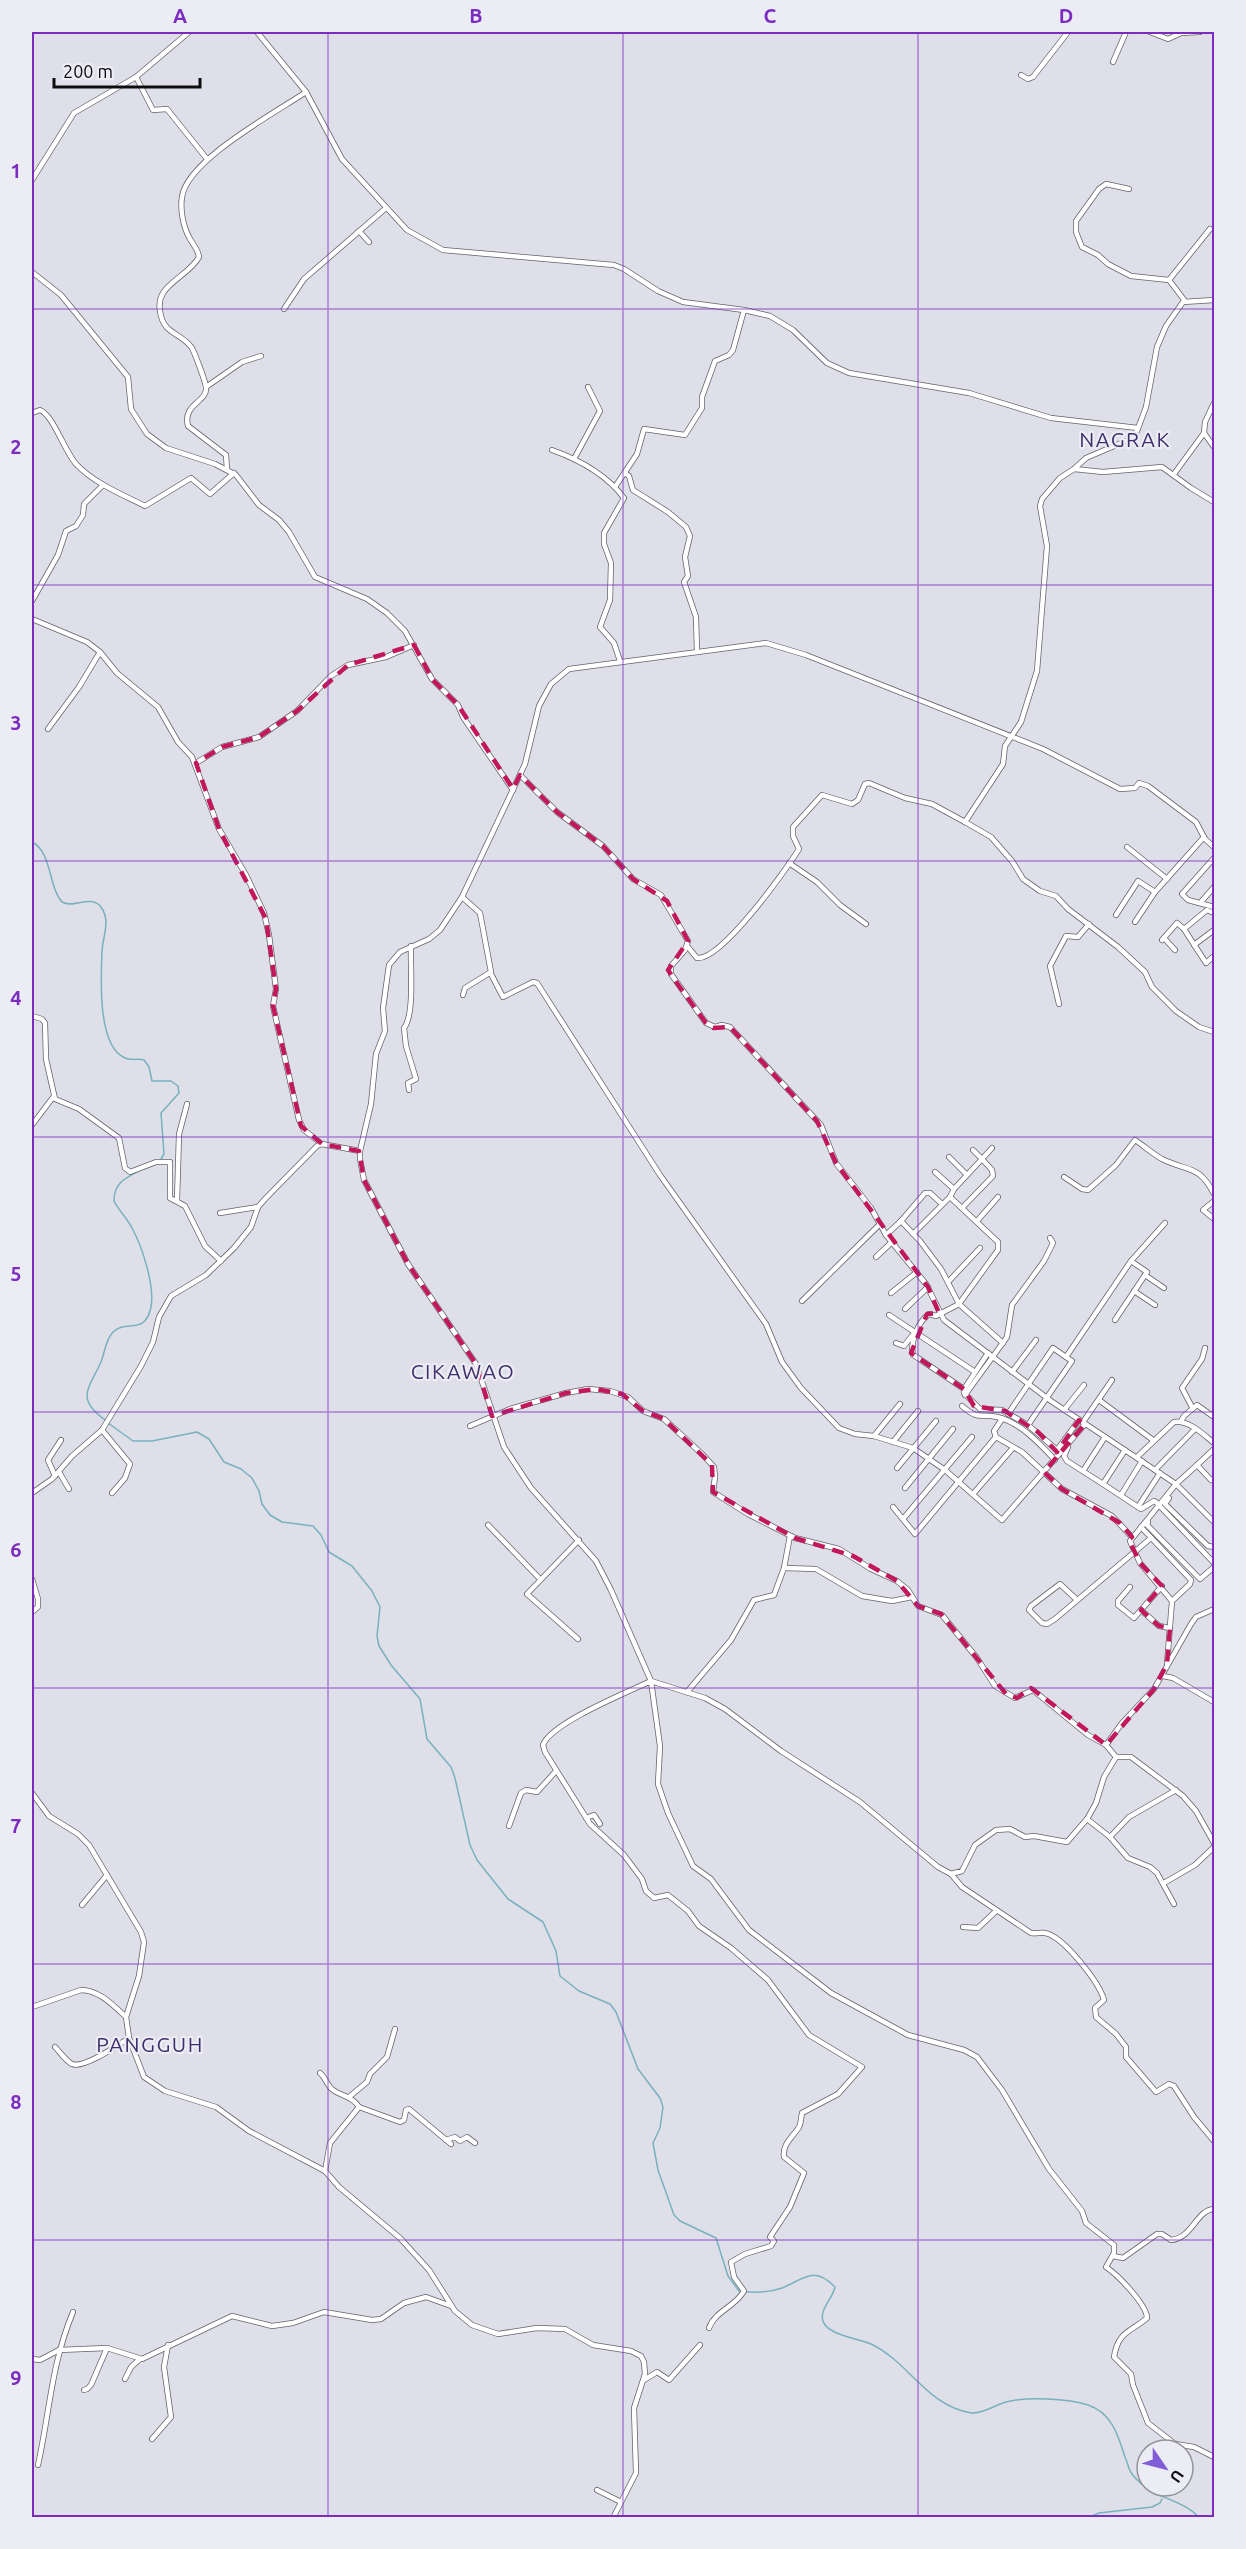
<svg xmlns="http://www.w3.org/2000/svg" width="1246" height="2549" viewBox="0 0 1246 2549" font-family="Ubuntu,sans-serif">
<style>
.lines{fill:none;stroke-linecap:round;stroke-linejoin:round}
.stream{stroke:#79b1be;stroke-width:1.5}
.street-casing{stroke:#62636a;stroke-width:6}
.street{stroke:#fff;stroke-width:4.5}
.marked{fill:none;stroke:#c2185b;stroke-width:4.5;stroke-dasharray:12 8;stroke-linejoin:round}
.grid{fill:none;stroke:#7b2cbf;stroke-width:1.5;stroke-opacity:0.55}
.labels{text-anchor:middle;stroke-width:4.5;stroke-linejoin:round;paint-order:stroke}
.quarter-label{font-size:21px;letter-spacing:1.5px;fill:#402f6b;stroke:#ececf5}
.neatline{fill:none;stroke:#7b2cbf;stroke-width:2}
.grid-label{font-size:20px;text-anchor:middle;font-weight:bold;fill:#7b2cbf}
</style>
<rect width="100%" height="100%" fill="#dedfe8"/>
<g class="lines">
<!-- stream -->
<g class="stream">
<path d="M32,842C52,852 48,886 62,902C73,909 91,894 101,907C111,921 103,935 102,951C101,978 97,1046 125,1058C131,1061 138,1058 144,1060L149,1067L152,1081H171L178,1086L179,1093L161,1113L164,1154L161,1159"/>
<path d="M144,1169L159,1163"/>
<path d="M105,1420C75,1398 89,1389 101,1362C105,1352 105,1341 113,1332C126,1319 145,1336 151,1307C155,1286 142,1246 132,1228C127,1218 119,1211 114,1201C114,1183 125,1178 139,1171"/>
<path d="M108,1423L133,1441H152L197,1432L209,1439L224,1462L241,1469L252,1478L259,1491L262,1504L270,1515L282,1522L313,1526L321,1535L329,1552L352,1566L372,1591L380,1607L377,1636L379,1646L391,1665L420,1699L427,1739L451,1767L455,1778L470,1845L477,1860L508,1899L543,1922L556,1951L560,1976L579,1991L610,2004L616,2012L638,2069L660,2098L663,2107L660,2128L653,2143L658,2170L674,2215L680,2221L716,2238L728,2276L739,2291C753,2293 768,2293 782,2288C804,2279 814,2265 835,2287C833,2298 819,2310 823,2321C827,2335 860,2339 871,2344C909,2362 927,2406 971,2413C983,2414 995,2405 1006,2402C1025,2397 1068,2398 1088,2405C1112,2413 1118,2435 1125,2457C1128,2463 1128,2469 1132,2474C1152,2500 1180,2497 1200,2518"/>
<path d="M1087,2518L1099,2513L1152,2507L1160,2503L1162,2499"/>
</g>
<defs>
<g id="street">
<path d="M257,32L306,92L342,159L407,230L443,250L614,265L624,269L658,291L683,302L744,310L770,316L793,330L827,363L849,373L969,393L1051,418L1138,428"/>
<path d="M1150,32L1168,39L1181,33L1200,32"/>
<path d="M1113,62L1126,32"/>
<path d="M1021,75L1028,79L1033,77L1068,32"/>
<path d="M136,77L153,110L167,109L207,159"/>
<path d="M32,180L74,113L136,77L189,32"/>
<path d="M1129,189L1106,184L1099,189L1076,221V232L1082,247L1098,255L1108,264L1131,276L1169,280L1185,301"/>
<path d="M359,231L369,242"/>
<path d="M32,272L61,295L128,377L131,409L147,434L166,448L215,464L236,475L259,505L279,520L289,532L315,577L367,599L387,613L405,631L432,679L458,705L463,717L513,790"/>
<path d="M1169,280L1210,229"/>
<path d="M1214,300L1183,302L1166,326L1157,347L1146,407L1137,431L1128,440L1086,458L1074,469L1060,478L1042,499L1040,506L1047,546L1037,671L1021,722L1005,746L1003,764L965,822L991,837L1012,861L1023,879L1040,891L1056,896L1068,909L1118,947L1145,972L1152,987L1176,1011L1199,1027L1214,1032"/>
<path d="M284,309L304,279L386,208"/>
<path d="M206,387L242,362L261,356"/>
<path d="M1214,403L1205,422L1204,433L1214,447"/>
<path d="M32,413L40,410C53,415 64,450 76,464C94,483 121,494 145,506L191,478L210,494L234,473"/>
<path d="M552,450C580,460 606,474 624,498L604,533V544L611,563L610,600L600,627L614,643L620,661"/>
<path d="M574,459L600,411L588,387"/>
<path d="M227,469L226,455L188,426C182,404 208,402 206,387C205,380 195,354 192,348C181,332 163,335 160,311C159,305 160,298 163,293C172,279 191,272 199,257C198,249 193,245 189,237C183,226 180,209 182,197C187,160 275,113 306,92"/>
<path d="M1074,469L1103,472L1162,467L1191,488L1214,502"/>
<path d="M625,473L629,476L633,490L668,512L686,527L690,536L685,557L688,576L684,582L696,617L697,652"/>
<path d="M1174,474L1204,433"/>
<path d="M615,487L637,454L644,429L685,435L702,408V397L715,361L729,355L733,350L744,310"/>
<path d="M32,601L58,555L66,531L76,526L83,515L84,504L103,485"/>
<path d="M32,619L87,642L100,652L117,673L158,707L178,742L192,757L219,829L246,875L264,913L269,935L276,989L273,1006L299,1120L304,1130L322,1144"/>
<path d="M48,729L79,687L100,652"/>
<path d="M196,763L222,747L259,737L297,711L331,676L348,665L386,657L414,645"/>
<path d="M520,775L557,812L603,846L633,879L661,895L688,941L685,950L671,966V974L706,1023L715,1027L722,1025L730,1027L821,1125L836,1163L871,1208L886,1235L926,1284L944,1320L1051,1401L1176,1484L1214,1522"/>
<path d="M1127,847L1167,879"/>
<path d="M1214,847L1205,839L1196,822L1148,786L1139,783L1135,788L1120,789L1043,749L806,655L766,643L569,669L551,684L539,706L525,764L462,897L440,930L429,939L400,952L389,965L383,1008L385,1031L376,1054L371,1104L360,1151V1159L364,1180L408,1264L476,1364L504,1447L531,1488L596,1561L611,1590L651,1681L705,1698L725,1709L781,1751L860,1802L938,1867L951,1874L962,1871L975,1845L996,1830L1010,1829L1025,1837L1034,1836L1067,1842L1087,1819L1096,1803L1104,1777L1116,1757H1131L1183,1796L1196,1811L1214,1843"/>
<path d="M1214,858L1182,894L1188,900L1214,907"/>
<path d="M789,863L817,882L840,905L866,924"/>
<path d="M462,897L480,913L491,972L465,988L463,995"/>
<path d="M1201,902L1214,887"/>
<path d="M1116,915L1138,881L1155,892"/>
<path d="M1135,922L1155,892L1204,837"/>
<path d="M1184,929L1207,910L1214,913"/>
<path d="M1164,938L1175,950"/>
<path d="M1162,940L1177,923L1184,929L1206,963L1214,956"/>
<path d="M1194,945L1214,930"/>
<path d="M687,946L697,958C721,961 786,870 799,849L793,836V827L822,795L852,804L858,800L865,784L869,783L905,798L932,804L965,822"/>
<path d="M491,974L503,997L533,982L537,983L660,1175L766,1324L782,1362L801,1388L839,1428L855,1434L874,1436L913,1448L945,1470L1002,1520L1085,1424"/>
<path d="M1059,1004L1050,966L1066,936L1078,937L1089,924"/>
<path d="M32,1016L42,1019L45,1023L46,1059L55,1099L79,1109L119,1138L125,1168L130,1172L156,1162H170V1198L185,1206L205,1246L221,1261"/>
<path d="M409,1090L408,1083L416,1079L406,1046L404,1028C415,1014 410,966 411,946"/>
<path d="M32,1125L54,1096"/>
<path d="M949,1157L967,1175"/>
<path d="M935,1172L954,1189"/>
<path d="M1064,1177L1082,1189L1088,1190L1116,1165L1135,1140C1144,1146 1153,1154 1162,1159C1188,1172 1199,1164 1214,1194"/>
<path d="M950,1197L954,1189L982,1159L973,1150"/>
<path d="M177,1201L179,1134L187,1104"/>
<path d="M1214,1201L1203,1210L1214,1219"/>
<path d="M962,1208L993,1176L992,1170L982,1159L992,1148"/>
<path d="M220,1213L258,1207"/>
<path d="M901,1221L925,1193H930L942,1204"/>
<path d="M977,1221L998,1197"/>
<path d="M913,1234L950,1197L998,1242V1250L959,1304L936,1316L929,1314C918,1322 910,1342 913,1355L918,1358L964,1389"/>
<path d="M886,1235L901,1221L920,1241L941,1269L959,1304L1003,1343"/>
<path d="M876,1257L892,1242"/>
<path d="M1145,1275L1164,1288"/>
<path d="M949,1281L980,1248"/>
<path d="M1134,1291L1155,1305"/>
<path d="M891,1293L917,1272"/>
<path d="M802,1301L880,1224"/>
<path d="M905,1309L928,1287"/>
<path d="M889,1315L975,1372"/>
<path d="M1115,1320L1147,1272L1131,1261"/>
<path d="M896,1343L904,1346L915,1332"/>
<path d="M988,1353L964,1389V1393L980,1409L1002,1410L1028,1425L1057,1450L1079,1420"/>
<path d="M1012,1372L1036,1340"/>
<path d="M965,1395L1007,1337L1012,1305L1044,1261L1053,1243L1050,1238"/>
<path d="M1099,1400L1153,1440"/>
<path d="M962,1406C979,1421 980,1413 997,1417C1020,1422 1040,1444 1055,1460"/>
<path d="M1192,1407L1182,1388L1202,1359L1205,1348"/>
<path d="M1064,1410L1084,1385"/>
<path d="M1008,1414L1053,1348L1066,1357"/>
<path d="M1002,1419L994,1431L996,1437L1022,1452L1062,1489L1112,1516L1132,1537"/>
<path d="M1181,1421L1184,1416L1197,1405L1214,1417"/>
<path d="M1083,1422L1112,1380"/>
<path d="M1028,1425L1072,1361L1066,1357L1131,1261L1165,1223"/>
<path d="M470,1426L510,1409L566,1393L588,1389L610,1391L628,1397L643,1411L664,1419L703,1455L714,1467L715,1477L713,1492L748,1514L795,1538L839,1549L871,1569L897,1581L908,1590L918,1606L942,1615L977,1658L995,1686L1015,1698L1033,1690L1088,1735L1106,1745"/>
<path d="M102,1430L130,1464L125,1478L112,1493"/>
<path d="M874,1436L900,1404"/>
<path d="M893,1442L918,1411"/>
<path d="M1068,1447L1064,1456L1067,1461L1103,1484L1125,1450"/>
<path d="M1137,1457L1174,1422C1189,1420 1203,1434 1214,1443"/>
<path d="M897,1468L936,1421"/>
<path d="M1155,1470L1195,1429"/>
<path d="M1083,1471L1105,1437"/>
<path d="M59,1472L69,1489"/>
<path d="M55,1476L48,1460L61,1440"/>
<path d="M1211,1480L1197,1465L1214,1449"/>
<path d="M1103,1484L1141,1509L1154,1501L1156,1502L1214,1563"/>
<path d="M905,1488L953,1429"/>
<path d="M32,1493L52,1479L72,1456L102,1430L141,1366L153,1342L159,1317L171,1296L206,1275L234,1248L251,1227L258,1207L265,1199L317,1146L322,1144L360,1151"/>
<path d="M973,1494L1012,1449"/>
<path d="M1121,1495L1142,1461"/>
<path d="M1169,1498L1165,1504L1208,1546L1214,1547"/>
<path d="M893,1507L915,1534L995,1438"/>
<path d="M1138,1507L1160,1473"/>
<path d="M903,1519L972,1437"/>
<path d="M1148,1522L1147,1525L1200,1579L1214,1567"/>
<path d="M488,1525L540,1579"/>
<path d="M1141,1527L1191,1580L1190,1584L1172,1601"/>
<path d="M784,1568L816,1569L862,1596L892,1601L912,1597"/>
<path d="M32,1579L38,1599V1607L32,1612"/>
<path d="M1162,1586L1141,1610L1159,1626L1170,1628"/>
<path d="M1130,1587L1118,1601V1605L1134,1618L1141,1610"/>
<path d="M1077,1600L1060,1584L1031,1606L1029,1610L1042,1623L1047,1624L1055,1619L1151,1538"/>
<path d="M578,1639L527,1594L579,1540"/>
<path d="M1167,1664L1172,1601L1140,1563L1130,1541L1176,1484L1197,1465"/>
<path d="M1163,1676L1173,1678L1214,1702"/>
<path d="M687,1692L731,1640L754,1600L774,1595L784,1568L790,1536"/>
<path d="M1116,1757L1106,1745L1122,1723L1154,1689L1191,1624L1196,1617L1214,1609"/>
<path d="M32,1793L49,1816L78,1834L89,1845L141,1932L144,1942L139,1976L126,2017L129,2038L144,2077L165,2091L216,2107L249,2131L325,2171L339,2187L400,2238L429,2270L455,2311L472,2325L498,2334L537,2328L565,2329L593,2345L631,2351L641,2356L644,2362L645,2374L634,2408L636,2473L613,2518"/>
<path d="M586,1818L594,1815L600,1824"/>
<path d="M1087,1819L1110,1837L1128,1858L1150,1867L1157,1873L1174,1904"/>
<path d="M509,1826L521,1793L526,1790L537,1792L556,1771"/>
<path d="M1110,1837L1129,1817L1176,1790"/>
<path d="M951,1874L962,1887L1031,1933C1036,1934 1041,1932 1045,1933C1063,1936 1099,1982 1104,2000L1095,2008L1096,2017L1116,2034L1126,2047V2057L1156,2092L1169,2084L1174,2086L1194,2117L1214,2141"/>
<path d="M1164,1883L1195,1865L1214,1847"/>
<path d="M82,1905L107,1875"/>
<path d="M963,1927L978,1928L996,1911"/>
<path d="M32,2007L81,1990C99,1990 113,2005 126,2017"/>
<path d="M55,2047C60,2052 66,2061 72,2064C84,2069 118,2045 129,2038"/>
<path d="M320,2073C326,2078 327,2086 333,2090C342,2096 353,2097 359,2107"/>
<path d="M349,2097L367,2082L370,2074L387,2057L395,2029"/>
<path d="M446,2140L455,2137L460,2141L467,2137L475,2143"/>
<path d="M325,2171L330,2143L359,2107L400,2122L404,2120L406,2110L409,2109L451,2144"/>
<path d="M1113,2256L1123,2258L1157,2234H1162L1171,2240C1193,2238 1196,2210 1214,2209"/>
<path d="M709,2328C715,2311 735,2307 744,2291L734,2277L731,2262L745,2254L771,2246L774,2241L770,2237L790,2207L804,2173L784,2157C782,2144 793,2137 799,2127C801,2124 801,2117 802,2113L838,2094L862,2067L809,2035L768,1980L731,1948L699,1926L688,1911L668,1895L654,1898L646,1891L642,1879L624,1855L590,1824L545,1752L543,1745C551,1723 628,1692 651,1681L660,1746L658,1784L668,1813L693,1866L711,1879L749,1930L831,1993L908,2035L964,2050L977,2057L1002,2090L1049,2169L1082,2211L1086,2223L1114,2245V2253L1106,2267C1118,2275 1147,2305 1147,2318C1131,2332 1118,2331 1114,2357L1131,2374L1133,2385L1148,2423L1175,2444L1194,2447L1214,2457"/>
<path d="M32,2359L40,2360L59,2350L107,2348L142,2359L232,2316L272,2326L293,2323L324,2312L372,2320L381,2319L404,2303L426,2297L451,2306"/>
<path d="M125,2379L131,2367L140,2359"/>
<path d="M644,2380L657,2372L669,2380L700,2345"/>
<path d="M84,2390L87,2389L91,2385L107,2348"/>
<path d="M152,2439L171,2417L164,2367L168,2345"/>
<path d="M38,2465C50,2411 51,2365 73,2312"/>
<path d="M597,2490L621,2502"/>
</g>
</defs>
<!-- street casing -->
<use href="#street" class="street-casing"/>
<!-- street -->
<use href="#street" class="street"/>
</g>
<!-- marked area -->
<path class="marked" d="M414,645L432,679L458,705L513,789L520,775L557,812L603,846L633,879L667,901L688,941L668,970L679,986L706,1023L713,1028L730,1027L817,1121L836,1163L928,1287L939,1313L927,1314L911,1353L964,1389L974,1406L1005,1411L1038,1432L1057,1452L1079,1420L1085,1424L1044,1472L1062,1489L1120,1523L1132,1537L1129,1540L1140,1563L1162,1586L1141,1610L1159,1626L1170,1628L1167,1664L1154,1689L1106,1745L1031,1688L1017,1698L1006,1694L941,1614L918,1606L897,1581L853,1556L795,1538L713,1492L712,1465L664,1419L643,1411L622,1394L596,1389L566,1393L492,1416L476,1364L408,1264L364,1180L359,1151L322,1144L301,1126L273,1006L276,989L266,919L219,829L196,763L222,747L259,737L297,711L348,665Z"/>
<!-- grid -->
<path class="grid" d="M328,32V2518M623,32V2518M918,32V2518M32,309H1214M32,585H1214M32,861H1214M32,1137H1214M32,1412H1214M32,1688H1214M32,1964H1214M32,2240H1214"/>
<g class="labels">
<!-- quarter labels -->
<g class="quarter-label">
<text x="1125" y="447">NAGRAK</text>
<text x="463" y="1379">CIKAWAO</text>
<text x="150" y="2052">PANGGUH</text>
</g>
</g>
<!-- border -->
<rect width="1246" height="2549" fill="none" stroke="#ececf5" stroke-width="66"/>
<!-- north arrow -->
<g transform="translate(1165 2468) rotate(125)"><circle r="28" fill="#ececf5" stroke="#939399" stroke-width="1.5"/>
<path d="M0-4.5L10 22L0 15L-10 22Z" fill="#815ed8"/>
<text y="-9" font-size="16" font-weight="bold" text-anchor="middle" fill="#0d0d10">U</text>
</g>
<!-- scale -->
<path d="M54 78v9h146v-9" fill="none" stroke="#0d0d10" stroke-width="3"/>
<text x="63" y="78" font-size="18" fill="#0d0d10" stroke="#ececf5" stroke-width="4.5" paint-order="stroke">200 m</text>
<rect x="33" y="33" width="1180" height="2483" class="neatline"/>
<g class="grid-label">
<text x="180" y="23">A</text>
<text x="476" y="23">B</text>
<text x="770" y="23">C</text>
<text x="1066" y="23">D</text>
<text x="16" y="178">1</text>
<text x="16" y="454">2</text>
<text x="16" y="730">3</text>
<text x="16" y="1005">4</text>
<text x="16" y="1281">5</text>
<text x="16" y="1557">6</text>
<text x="16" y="1833">7</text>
<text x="16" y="2109">8</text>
<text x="16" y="2385">9</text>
</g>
</svg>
